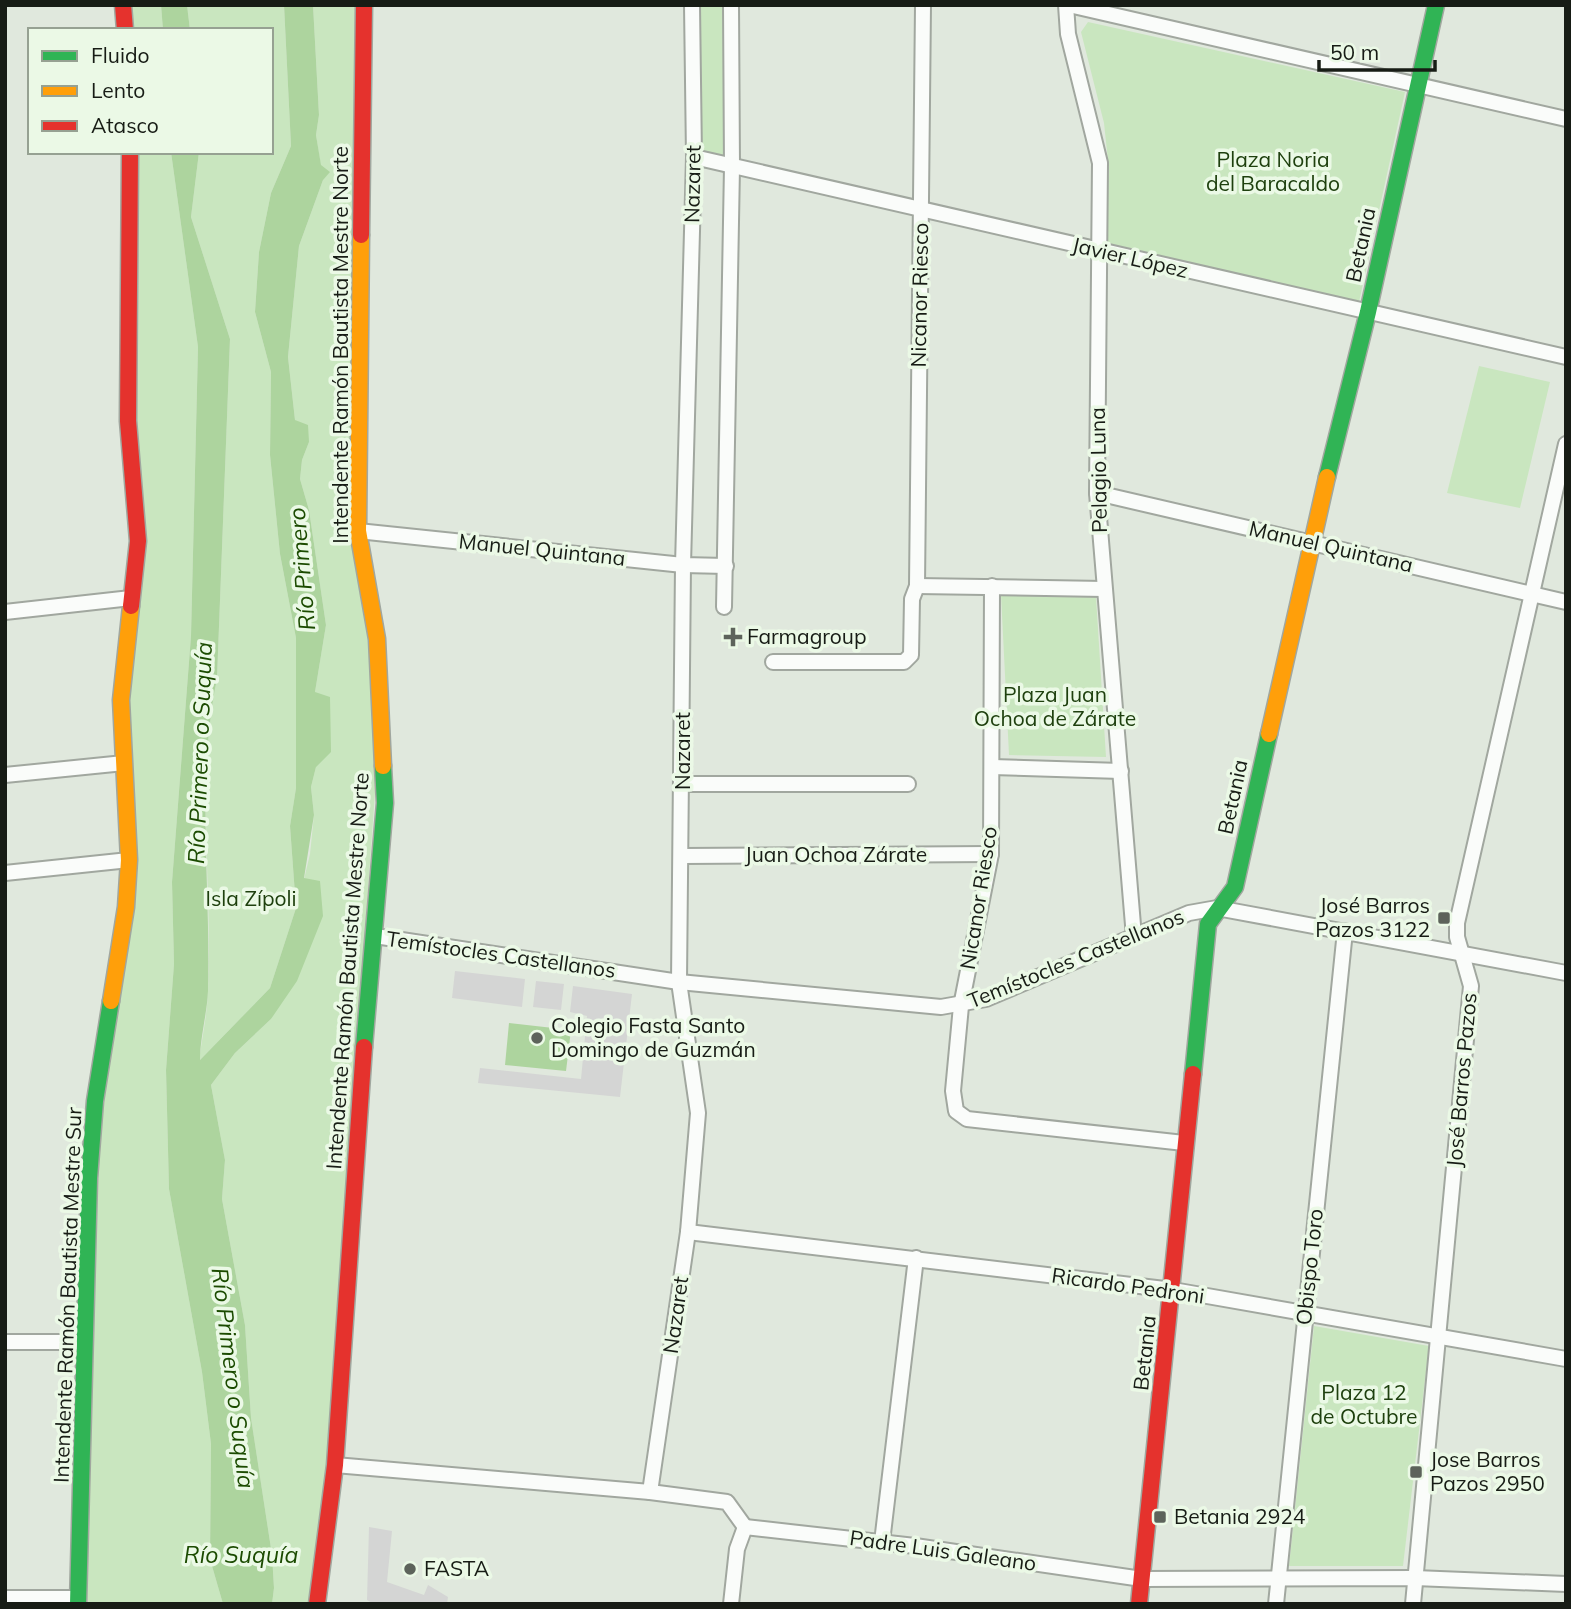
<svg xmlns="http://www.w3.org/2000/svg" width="1571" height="1609" viewBox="0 0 1571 1609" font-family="Mulish,sans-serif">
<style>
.green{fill:#c9e6bf}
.water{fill:#add49e}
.building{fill:#d4d5d4}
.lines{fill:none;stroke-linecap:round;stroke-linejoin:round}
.street-casing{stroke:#a1a79f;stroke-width:18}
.fast-casing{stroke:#a1a79f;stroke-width:19}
.slow-casing{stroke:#a1a79f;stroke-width:19}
.jam-casing{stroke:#a1a79f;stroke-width:19}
.street{stroke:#fafcfa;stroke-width:14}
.fast{stroke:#30b455;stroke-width:16}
.slow{stroke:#ff9f0a;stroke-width:16}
.jam{stroke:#e5322d;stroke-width:16}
.poi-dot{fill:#5d635b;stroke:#ebf9e6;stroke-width:2.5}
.labels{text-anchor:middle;stroke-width:7;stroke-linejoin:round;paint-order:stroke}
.park-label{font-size:21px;fill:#1e400e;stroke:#ebf9e6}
.street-label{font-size:21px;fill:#171c15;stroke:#ebf9e6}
.poi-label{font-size:21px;fill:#171c15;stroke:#ebf9e6;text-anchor:start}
.water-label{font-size:23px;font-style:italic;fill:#1b4b00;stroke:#ebf9e6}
</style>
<rect width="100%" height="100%" fill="#e0e8dd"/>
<!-- green -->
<g class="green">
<path d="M123,5H161L163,30H125Z"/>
<path d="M187,5H284L291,146L271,193L259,252L255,312L271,372L270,455L280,554L296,638V788L290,826L296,908L270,988L199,1061C202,1038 207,1015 208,992C213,888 195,781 217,679L230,339L191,217L199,152H271V30H190Z"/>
<path d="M313,5H364L358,512L382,695L317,1604H272L274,1588L272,1555L251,1418L245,1325L222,1199L225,1160L211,1085L235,1053L271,1019L310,854L314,815L311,787L316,767L315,692L326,625L309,510L300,479L302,460L309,442L295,420L288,357L299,246L323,180L316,135L319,115Z"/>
<path d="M700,5H725L723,156L701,151Z"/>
<path d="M1088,22L1405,92L1359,302L1108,243L1103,236L1109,170L1104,123L1081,32Z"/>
<path d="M130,152H171L198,347L191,636L172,882L174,964L166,1070L169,1189L202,1372L211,1444L210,1559L223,1604H78L86,1261L126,907L131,598Z"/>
<path d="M1479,366L1550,382L1520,508L1447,493Z"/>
<path d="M1001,595L1096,597L1106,757L1009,755Z"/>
<path d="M1314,1326L1429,1346L1403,1566H1289Z"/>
</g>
<!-- water -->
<g class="water">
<path d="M161,5H187L190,30H163Z"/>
<path d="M284,5H313L319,115L316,135L321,165L330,172L323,180L299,246L288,357L295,420L308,425L309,442L302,460L300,479L309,510L326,625L315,692L330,697L331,752L316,767L311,787L314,815L304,878L320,881L323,916L297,981L271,1019L235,1053L211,1085L225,1160L222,1199L245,1325L251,1418L272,1555L274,1588L272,1604H223L210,1559L211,1444L202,1372L169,1189L166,1070L174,964L172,882L191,636L198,347L171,152H199L191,217L230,339L217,679C196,778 211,890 208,991C207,1014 200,1038 200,1060L270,988L296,908L290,826L296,788V638L280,554L270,455L271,372L255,312L259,252L271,193L291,146Z"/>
<path d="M509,1023L571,1030L566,1071L505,1065Z"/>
</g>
<!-- building -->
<g class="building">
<path d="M455,971L525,979L522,1007L452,998Z"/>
<path d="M536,981L564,984L561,1010L533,1007Z"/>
<path d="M573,986L632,994L620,1097L478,1083L480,1068L581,1079L587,1016L570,1012Z"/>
<path d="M369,1527L392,1531L387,1582L424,1595L428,1585L448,1597L447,1604H374L367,1600Z"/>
</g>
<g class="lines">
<defs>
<g id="street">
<path d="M1066,5L1068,34L1100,163L1097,493L1134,937"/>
<path d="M1069,5L1566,119"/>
<path d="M694,157L1566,357"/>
<path d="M1097,493L1566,602"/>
<path d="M358,531L683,565L726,566"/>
<path d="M917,586L1104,589"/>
<path d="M992,586L991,854L961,1006L953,1091L956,1111L967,1119L1184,1143"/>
<path d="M724,607L732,167L731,5"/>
<path d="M5,612L131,598"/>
<path d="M773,662H904L911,655L912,599L917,586L923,5"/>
<path d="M992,767L1121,771"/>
<path d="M5,775L124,763"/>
<path d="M683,784H908"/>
<path d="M682,856L991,854"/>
<path d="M5,873L129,860"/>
<path d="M375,936L679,982L941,1007L986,999L1189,913L1217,908L1566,973"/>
<path d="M688,1232L1173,1290L1566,1359"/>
<path d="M5,1342H84"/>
<path d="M335,1465L650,1492L727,1502L745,1527"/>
<path d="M650,1492L688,1232L698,1113L679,982L683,565L694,157L692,5"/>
<path d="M745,1527L915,1546L1142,1579L1415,1578L1566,1584"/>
<path d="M882,1542L916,1258"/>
<path d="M5,1598H77"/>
<path d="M731,1604L737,1549L745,1527"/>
<path d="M1276,1604L1345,931"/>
<path d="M1413,1604L1471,986L1457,937V923L1566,444"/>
</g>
<g id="fast">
<path d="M1327,477L1368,312L1436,5"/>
<path d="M364,1047L385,803L383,766"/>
<path d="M1193,1074L1208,924L1235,887L1269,734"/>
<path d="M78,1604L89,1178L95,1101L111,1001"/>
</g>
<g id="slow">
<path d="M361,235L358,531L377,639L383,766"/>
<path d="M1269,734L1327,477"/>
<path d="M111,1001L126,907L129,860L121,700L131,606"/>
</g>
<g id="jam">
<path d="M123,5L125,30"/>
<path d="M130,152L128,421L138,541L131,606"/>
<path d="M361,235L364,5"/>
<path d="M317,1604L335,1465L364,1047"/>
<path d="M1139,1604L1193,1074"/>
</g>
</defs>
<!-- street casing -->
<use href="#street" class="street-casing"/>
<!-- fast casing -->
<use href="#fast" class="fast-casing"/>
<!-- slow casing -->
<use href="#slow" class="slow-casing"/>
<!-- jam casing -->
<use href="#jam" class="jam-casing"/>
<!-- street -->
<use href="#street" class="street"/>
<!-- fast -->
<use href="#fast" class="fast"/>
<!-- slow -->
<use href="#slow" class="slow"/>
<!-- jam -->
<use href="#jam" class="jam"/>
</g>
<!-- markers -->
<g class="poi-dot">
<path d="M729.5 626.5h7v7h7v7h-7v7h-7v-7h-7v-7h7z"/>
<rect x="1437" y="911" width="14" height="14" rx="3.5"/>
<circle cx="537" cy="1038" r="7"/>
<rect x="1409" y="1465" width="14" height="14" rx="3.5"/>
<rect x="1153" y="1510" width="14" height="14" rx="3.5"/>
<circle cx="410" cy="1569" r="7"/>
</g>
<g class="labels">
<!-- park labels -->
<g class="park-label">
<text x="1273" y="167">Plaza Noria<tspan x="1273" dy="24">del Baracaldo</tspan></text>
<text x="1055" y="702">Plaza Juan<tspan x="1055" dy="24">Ochoa de Zárate</tspan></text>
<text x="251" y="906">Isla Zípoli</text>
<text x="1364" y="1400">Plaza 12<tspan x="1364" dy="24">de Octubre</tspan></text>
</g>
<!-- street labels -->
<g class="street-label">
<text transform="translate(693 184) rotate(-89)" y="7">Nazaret</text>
<text transform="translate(1361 245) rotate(-78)" y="7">Betania</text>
<text transform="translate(1130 258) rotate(13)" y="7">Javier López</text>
<text transform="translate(920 295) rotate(-89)" y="7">Nicanor Riesco</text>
<text transform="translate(341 345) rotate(-90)" y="7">Intendente Ramón Bautista Mestre Norte</text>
<text transform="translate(1099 470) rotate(-91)" y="7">Pelagio Luna</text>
<text transform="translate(1331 547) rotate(13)" y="7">Manuel Quintana</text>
<text transform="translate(542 550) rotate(6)" y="7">Manuel Quintana</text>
<text transform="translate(683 751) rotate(-90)" y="7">Nazaret</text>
<text transform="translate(1233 797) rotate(-78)" y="7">Betania</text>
<text x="836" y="862">Juan Ochoa Zárate</text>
<text transform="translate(979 898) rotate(-81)" y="7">Nicanor Riesco</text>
<text transform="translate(501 955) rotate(8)" y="7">Temístocles Castellanos</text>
<text transform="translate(1076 959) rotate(-22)" y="7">Temístocles Castellanos</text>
<text transform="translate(348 971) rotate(-86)" y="7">Intendente Ramón Bautista Mestre Norte</text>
<text transform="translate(1462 1080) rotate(-85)" y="7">José Barros Pazos</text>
<text transform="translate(1310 1267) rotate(-84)" y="7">Obispo Toro</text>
<text transform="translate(1128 1286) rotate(8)" y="7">Ricardo Pedroni</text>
<text transform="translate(68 1295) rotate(-88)" y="7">Intendente Ramón Bautista Mestre Sur</text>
<text transform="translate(676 1315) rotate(-82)" y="7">Nazaret</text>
<text transform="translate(1145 1353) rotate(-84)" y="7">Betania</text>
<text transform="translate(943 1551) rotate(8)" y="7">Padre Luis Galeano</text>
</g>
<!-- poi labels -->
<g class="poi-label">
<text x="747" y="644">Farmagroup</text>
<text x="1430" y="913" text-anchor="end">José Barros<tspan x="1430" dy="24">Pazos 3122</tspan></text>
<text x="551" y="1033">Colegio Fasta Santo<tspan x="551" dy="24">Domingo de Guzmán</tspan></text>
<text x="1430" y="1467">Jose Barros<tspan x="1430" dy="24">Pazos 2950</tspan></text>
<text x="1174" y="1524">Betania 2924</text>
<text x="424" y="1576">FASTA</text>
</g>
<!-- water labels -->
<g class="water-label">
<text transform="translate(302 569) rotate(-95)" y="8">Río Primero</text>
<text transform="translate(200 753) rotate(-88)" y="8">Río Primero o Suquía</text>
<text transform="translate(233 1378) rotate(83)" y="8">Río Primero o Suquía</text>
<text x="241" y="1563">Río Suquía</text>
</g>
</g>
<!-- border -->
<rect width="1571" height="1609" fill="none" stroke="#171c15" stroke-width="14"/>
<!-- legend -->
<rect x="28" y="28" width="245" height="126" fill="#ebf9e6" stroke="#96a192" stroke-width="2"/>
<rect x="42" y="51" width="35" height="10" fill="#30b455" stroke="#96a192" stroke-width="2"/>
<text x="91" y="63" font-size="21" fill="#171c15">Fluido</text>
<rect x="42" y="86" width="35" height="10" fill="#ff9f0a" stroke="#96a192" stroke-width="2"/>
<text x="91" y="98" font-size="21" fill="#171c15">Lento</text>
<rect x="42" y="121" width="35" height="10" fill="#e5322d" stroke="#96a192" stroke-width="2"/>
<text x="91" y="133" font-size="21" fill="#171c15">Atasco</text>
<!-- scale -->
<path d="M1319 60v10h116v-10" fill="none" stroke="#171c15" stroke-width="3.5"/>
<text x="1330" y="60" font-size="21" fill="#171c15" stroke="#ebf9e6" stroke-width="5" paint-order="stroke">50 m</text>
</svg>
